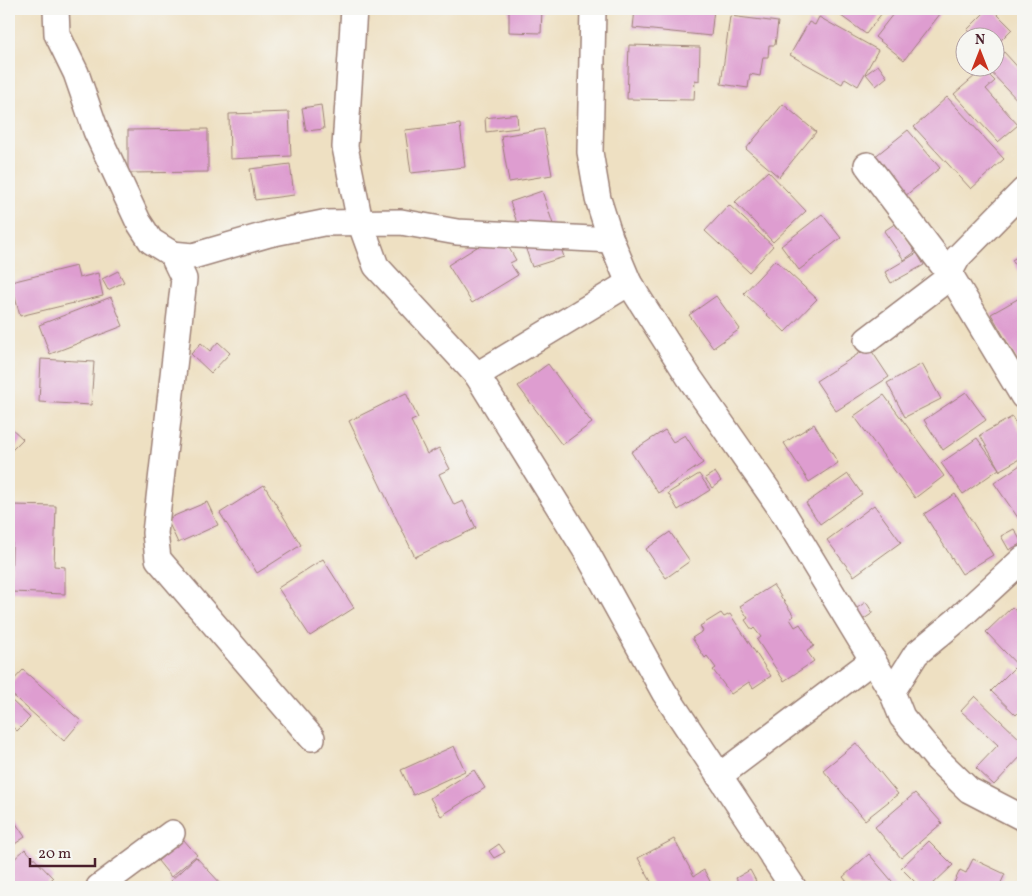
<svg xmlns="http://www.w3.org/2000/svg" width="1032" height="896" viewBox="0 0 1032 896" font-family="Vollkorn,serif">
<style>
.building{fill:#de9dd0}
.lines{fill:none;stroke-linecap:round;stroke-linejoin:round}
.street-casing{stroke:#9c8076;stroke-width:28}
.street{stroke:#fff;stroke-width:25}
</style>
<rect width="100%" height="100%" fill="#f6f6f2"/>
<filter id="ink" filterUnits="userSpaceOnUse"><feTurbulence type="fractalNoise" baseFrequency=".02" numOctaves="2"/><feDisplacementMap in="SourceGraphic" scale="10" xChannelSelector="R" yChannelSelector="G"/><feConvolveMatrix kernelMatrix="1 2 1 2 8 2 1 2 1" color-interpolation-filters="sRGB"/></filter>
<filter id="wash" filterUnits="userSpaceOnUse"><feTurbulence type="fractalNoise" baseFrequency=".0096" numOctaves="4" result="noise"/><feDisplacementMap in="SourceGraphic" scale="20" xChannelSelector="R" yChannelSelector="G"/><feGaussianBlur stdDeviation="1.12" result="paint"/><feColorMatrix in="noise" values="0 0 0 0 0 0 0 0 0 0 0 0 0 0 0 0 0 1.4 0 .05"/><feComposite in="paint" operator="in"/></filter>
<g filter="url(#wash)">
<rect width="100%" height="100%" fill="#eee0c2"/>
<g id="blocks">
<!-- building -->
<g class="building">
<path d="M509,9H542L541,33L509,32Z"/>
<path d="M635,9H714L711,36L633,28Z"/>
<path d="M840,9H885L866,34L837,13Z"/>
<path d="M897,9H944L904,60L875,37Z"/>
<path d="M988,9H992L1012,29L994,47V38H975L967,30Z"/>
<path d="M730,16L778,22L775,45H769L768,57H763L760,76L750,74L748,88L721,84Z"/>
<path d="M819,17L878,50L858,86L845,78L842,84L790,55L809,22L815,25Z"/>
<path d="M629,45L700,47L699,81L695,80L694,100L627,99Z"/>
<path d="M1004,52L1023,73V106L987,68H994V60Z"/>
<path d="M878,65L887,77L876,86L866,74Z"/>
<path d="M983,69L995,81L986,89L1018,125L998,142L954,94Z"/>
<path d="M947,97L1004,159L971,189L914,127Z"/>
<path d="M783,104L816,132L779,177L746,149Z"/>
<path d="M321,105L324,129L306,131L302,108Z"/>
<path d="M289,112L291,156L230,159L229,114Z"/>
<path d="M517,114L518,128L486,132L485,118Z"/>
<path d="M460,124L465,167L411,173L405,130Z"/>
<path d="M208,129V172L128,173V130Z"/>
<path d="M544,129L552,175L509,182L501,136Z"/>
<path d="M908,130L940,168L905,196L873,158Z"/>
<path d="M290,164L294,195L255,200L250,169Z"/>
<path d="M768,171L806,211L773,242L735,202Z"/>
<path d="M542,191L564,257L532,267L510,202Z"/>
<path d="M729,205L773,246L749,272L705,231Z"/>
<path d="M822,214L841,238L799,270L781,246Z"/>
<path d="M896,223L915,252L904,260L884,231Z"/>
<path d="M493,237L506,243L516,260L510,263L518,275L472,303L448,265Z"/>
<path d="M917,253L924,265L891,283L885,272Z"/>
<path d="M1023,253V278L1012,260Z"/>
<path d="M775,260L817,299L785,332L744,293Z"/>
<path d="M76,266L79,278L98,273L103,296L20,316L11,282Z"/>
<path d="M118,271L124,282L108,290L102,279Z"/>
<path d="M716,296L740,329L713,348L689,315Z"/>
<path d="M1023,296V370L991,314Z"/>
<path d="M111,297L123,326L50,354L39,325Z"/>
<path d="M218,342L230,353L211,373L191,354L201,343L210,351Z"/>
<path d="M869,347L889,377L836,411L816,381Z"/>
<path d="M41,359L94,362L91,405L39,402Z"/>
<path d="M548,364L592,423L562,445L518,386Z"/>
<path d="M922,364L941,399L905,417L887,383Z"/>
<path d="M966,392L986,420L943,450L924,420Z"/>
<path d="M406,393L418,418L411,421L427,454L439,448L450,469L439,474L454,505L463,501L476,528L415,557L349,421Z"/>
<path d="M884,395L944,476L915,498L854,416Z"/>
<path d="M1012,417L1023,437V457L1000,470V471L980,435Z"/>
<path d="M814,424L838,463L809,482L784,443Z"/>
<path d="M9,426L23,439L9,453Z"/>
<path d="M665,430L673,442L685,435L703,463L658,493L631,452Z"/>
<path d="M977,438L999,469L963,494L941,463Z"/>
<path d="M1023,463V525L994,483Z"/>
<path d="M715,472L721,481L712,488L705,478Z"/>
<path d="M699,474L710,490L678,510L668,493Z"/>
<path d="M848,474L862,494L820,524L806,503Z"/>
<path d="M264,485L301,545L257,573L220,513Z"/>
<path d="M955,494L993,555L962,574L924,514Z"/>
<path d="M207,502L218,525L178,543L167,519Z"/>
<path d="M13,505L56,506L54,566L65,567V594L11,592Z"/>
<path d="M874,505L901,542L854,576L827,540Z"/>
<path d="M1014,529L1022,543L1009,550L1001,536Z"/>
<path d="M670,532L690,561L666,578L646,549Z"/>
<path d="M323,559L354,608L310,636L278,588Z"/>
<path d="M773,585L794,616L790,619L795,627L800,624L814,646L807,651L814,661L784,681L757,640L761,637L754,628L752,630L745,620L748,618L740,606Z"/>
<path d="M866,602L873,613L861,621L854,610Z"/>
<path d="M1012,607L1023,618V671L986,632Z"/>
<path d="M721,613L724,617L730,614L771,676L753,688L749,682L731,694L713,670L716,668L707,656L705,658L692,638L703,631L700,626Z"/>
<path d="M1014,668L1023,676V708L1016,715L991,691Z"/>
<path d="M23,670L81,721L64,741L9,692V685Z"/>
<path d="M975,696L1023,742V754L994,785L976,768L998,745L961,711Z"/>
<path d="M9,698L30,718L17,731L9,724Z"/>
<path d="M856,743L898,794L865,820L823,770Z"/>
<path d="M454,746L465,771L413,795L401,770Z"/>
<path d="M474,770L485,788L441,816L430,798Z"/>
<path d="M915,793L942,823L901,858L875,827Z"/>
<path d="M9,813L25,837L9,848Z"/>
<path d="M183,839L197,855L171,877L158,861Z"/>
<path d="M674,839L694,876L704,870L713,887H654L638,858Z"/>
<path d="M929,841L953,865L930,887H920L901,868Z"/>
<path d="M499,844L505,852L494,858L489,851Z"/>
<path d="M25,849L53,878L43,887H9V864Z"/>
<path d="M869,854L897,887H851L843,877Z"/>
<path d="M196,857L224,887H174L169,882Z"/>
<path d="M973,859L1005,874L999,887H952L960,870L966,873Z"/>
<path d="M750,870L756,881L744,887H741L736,878Z"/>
</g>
</g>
</g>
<g filter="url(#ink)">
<use href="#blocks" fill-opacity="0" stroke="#9c8076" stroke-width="1"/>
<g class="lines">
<defs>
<g id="street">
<path d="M56,9L57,34L76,73L96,131L138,221L151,241L172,254L193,256L269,234L323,223L401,222L457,232L611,240"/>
<path d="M354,9L345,147L360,222L376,266L477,375L586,551L664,692L793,887"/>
<path d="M593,9L590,152L598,199L611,240L629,283L689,377L781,509L892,692L902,717L937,759L969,790L1023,818"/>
<path d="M867,165L951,276L867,340"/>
<path d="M1023,191L958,257L952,268L951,276L1023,396"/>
<path d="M172,254L184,279L155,533L158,559L312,738"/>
<path d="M477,375L629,283"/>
<path d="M892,692L916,654L957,620L1023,559"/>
<path d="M719,776L873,660"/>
<path d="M99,887L172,833"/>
</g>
</defs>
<!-- street casing -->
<use href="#street" class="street-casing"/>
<!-- street -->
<use href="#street" class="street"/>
</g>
</g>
<!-- margin -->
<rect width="1032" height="896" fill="none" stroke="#f6f6f2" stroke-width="30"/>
<!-- north arrow -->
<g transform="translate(980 52)"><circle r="24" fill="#f6f6f2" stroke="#b1a0a2"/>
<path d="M0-4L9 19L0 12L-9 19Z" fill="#c8321e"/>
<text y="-8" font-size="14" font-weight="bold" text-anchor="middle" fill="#4a1f2b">N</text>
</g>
<!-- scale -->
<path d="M30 858v8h65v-8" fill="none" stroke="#4a1f2b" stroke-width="2.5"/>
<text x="38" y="858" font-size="15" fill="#4a1f2b" stroke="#f6f6f2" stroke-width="4" paint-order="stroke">20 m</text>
</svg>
